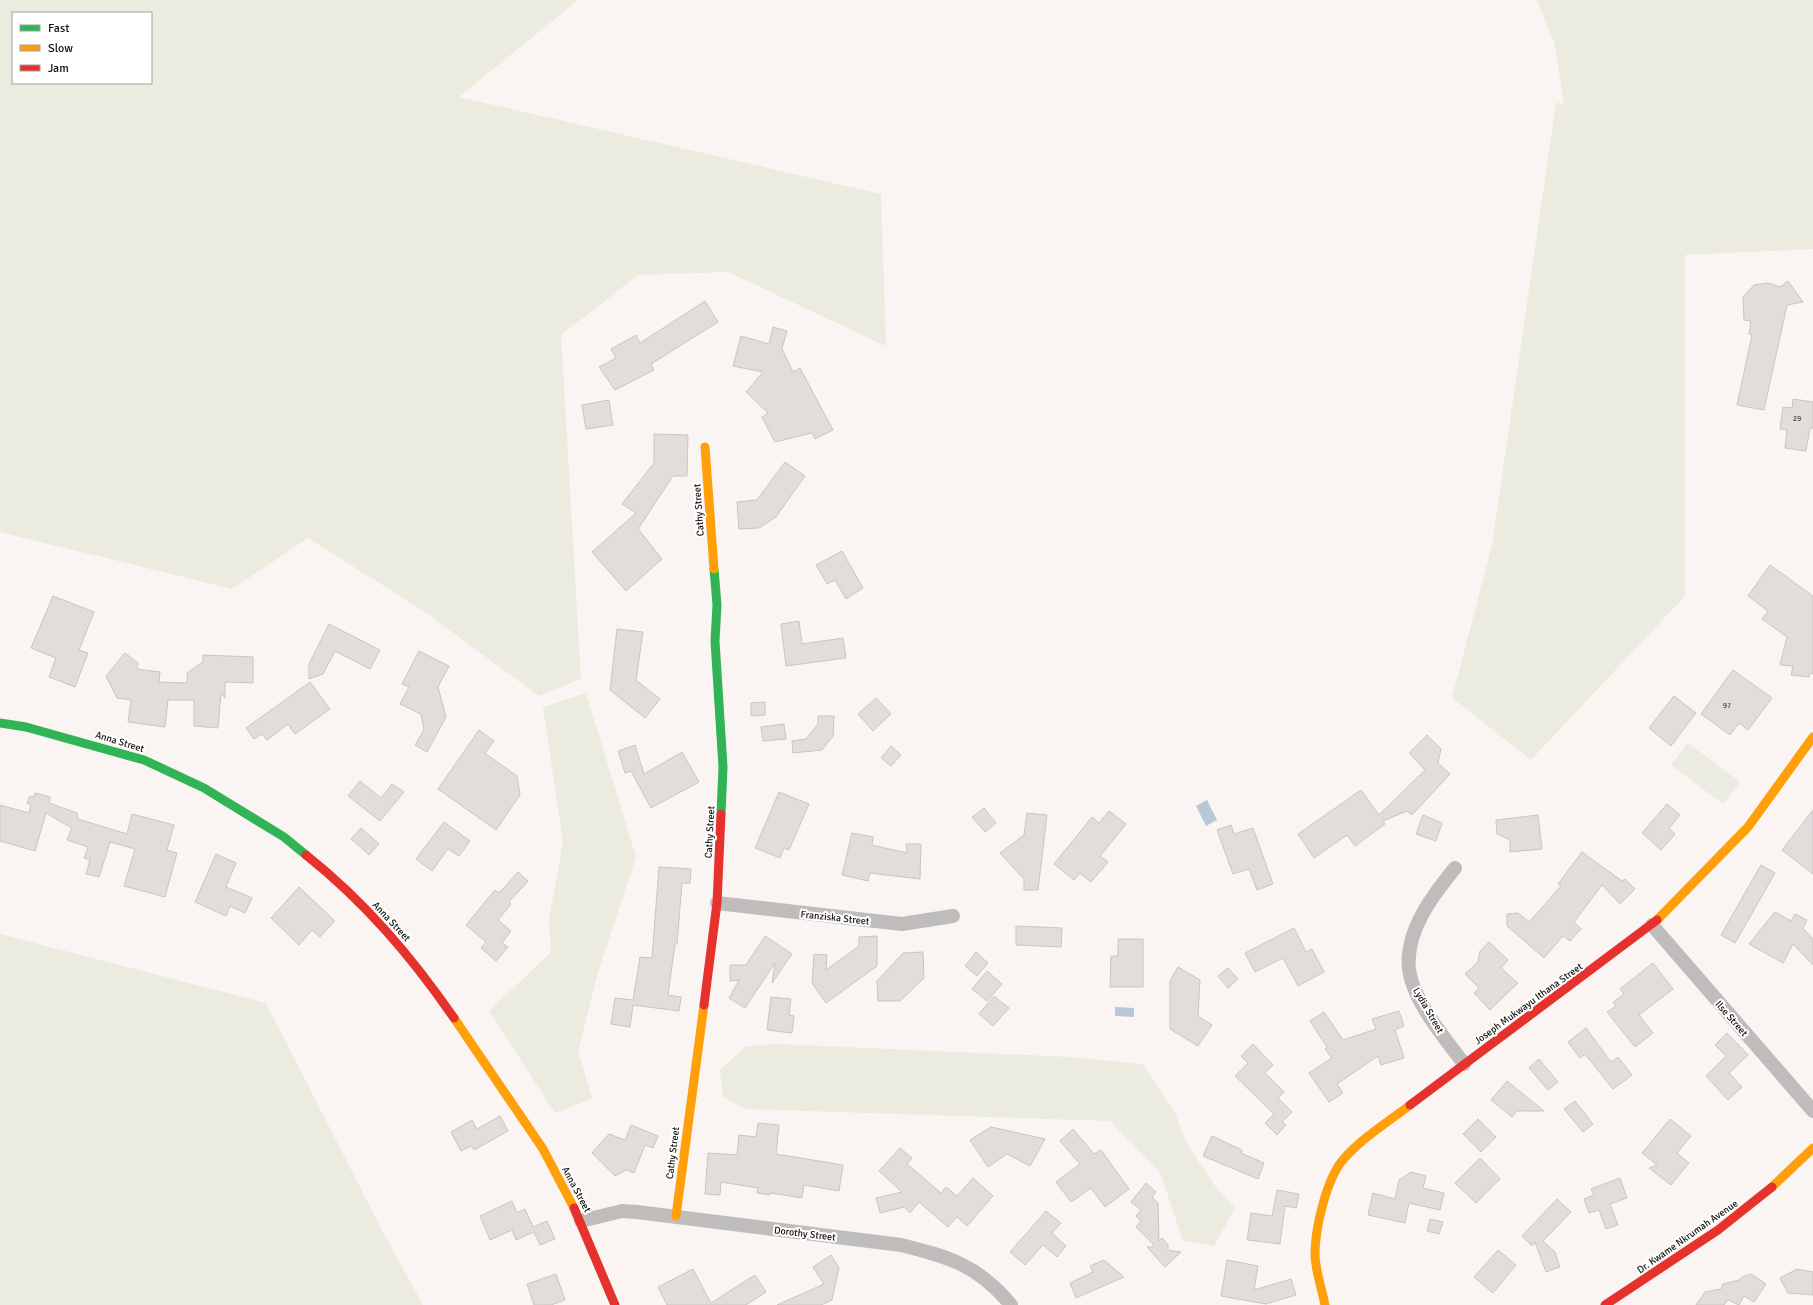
<svg xmlns="http://www.w3.org/2000/svg" width="1813" height="1305" viewBox="0 0 1813 1305" font-family="Signika,sans-serif">
<style>
.green{fill:#ebecdf;fill-rule:evenodd}
.water{fill:#b8c6d8}
.building{fill:#e2dddb;stroke:#cac5c4}
.lines{fill:none;stroke-linecap:round;stroke-linejoin:round}
.street{stroke:#bfbdbc;stroke-width:14}
.fast{stroke:#30b455;stroke-width:9}
.slow{stroke:#ff9f0a;stroke-width:9}
.jam{stroke:#e5322d;stroke-width:9}
.labels{text-anchor:middle;stroke-width:4;stroke-linejoin:round;paint-order:stroke}
.number-label{font-size:8px;fill:#494442}
.street-label{font-size:10px;fill:#15100e;stroke:#fff}
</style>
<rect width="100%" height="100%" fill="#faf4f2"/>
<!-- green -->
<g class="green">
<path d="M0,0H578L459,97L881,194L886,346L728,272L638,275L561,335L581,679L539,696L425,612L308,538L232,589L0,532ZM13,13H151V83H13Z"/>
<path d="M1537,0H1813V96L1633,101L1813,96V249L1685,255V596L1531,760L1452,698L1492,545L1556,103H1564L1554,42Z"/>
<path d="M586,693L636,857L599,969L578,1051L592,1099L555,1113L489,1011L551,952L549,920L563,842L543,707Z"/>
<path d="M1688,743L1740,782L1723,804L1671,765Z"/>
<path d="M0,934L266,1003L384,1234L423,1305H0Z"/>
<path d="M778,1044L1070,1057L1143,1064L1175,1113L1187,1144L1215,1186L1235,1208L1214,1246L1183,1241L1160,1172L1110,1121L745,1109L723,1097L720,1070L746,1046Z"/>
</g>
<!-- water -->
<g class="water">
<path d="M1207,800L1217,820L1206,826L1196,806Z"/>
<path d="M1115,1007L1134,1008V1017L1115,1016Z"/>
</g>
<!-- building -->
<g class="building">
<path d="M1788,281L1803,302L1787,305L1764,410L1737,405L1752,335L1749,334L1751,321L1744,320L1743,297L1754,285L1768,283L1780,287Z"/>
<path d="M705,301L718,322L651,364L654,370L615,390L599,367L616,358L611,349L636,335L640,343Z"/>
<path d="M773,327L787,331L782,349L793,372L800,368L833,430L815,439L812,433L775,442L762,417L768,413L746,392L763,372L733,366L741,336L769,344Z"/>
<path d="M1793,399L1813,402V428H1810L1806,451L1785,448L1787,430L1780,429L1783,407L1792,408Z"/>
<path d="M609,400L613,425L586,429L582,405Z"/>
<path d="M654,434L688,435L687,476H673L638,529L662,559L626,591L592,552L636,513L622,504L654,463Z"/>
<path d="M785,462L805,476L776,517L759,528L739,529L737,502L757,500Z"/>
<path d="M842,551L863,588L846,599L835,580L827,584L816,565Z"/>
<path d="M1770,565L1813,596V674L1810,673L1809,677L1791,675L1793,666L1780,665L1787,637L1762,619L1768,611L1748,596Z"/>
<path d="M53,596L94,612L79,650L88,653L75,687L49,677L56,658L31,648Z"/>
<path d="M799,621L802,644L843,638L846,658L786,666L781,624Z"/>
<path d="M329,624L380,650L370,669L335,651L323,674L309,679V664Z"/>
<path d="M617,629L643,632L636,680L660,699L645,718L610,690Z"/>
<path d="M419,651L449,666L438,687L446,717L427,752L415,745L424,730L421,714L400,704L409,687L402,684Z"/>
<path d="M125,653L138,663L137,669L160,672L159,682L187,683V673L203,662V655L253,657V683L225,682V698L221,693L218,728L194,726V700H168L165,727L128,722L131,700L117,698L106,676Z"/>
<path d="M1733,670L1772,698L1748,730L1739,723L1730,735L1701,714Z"/>
<path d="M310,682L330,709L295,734L288,724L267,740L262,734L254,739L246,728Z"/>
<path d="M1674,696L1696,713L1671,746L1649,728Z"/>
<path d="M876,698L891,714L873,731L858,714Z"/>
<path d="M765,702V715L751,716V703Z"/>
<path d="M818,716H834L833,736L822,750L793,753L792,741L806,739L818,724Z"/>
<path d="M784,724L786,739L763,741L761,727Z"/>
<path d="M479,730L494,741L485,753L517,776L520,795L496,830L438,789Z"/>
<path d="M1427,735L1441,749L1438,763L1450,774L1412,815L1407,811L1383,821L1385,824L1355,846L1347,835L1314,858L1298,834L1361,790L1379,815L1425,770L1409,753Z"/>
<path d="M635,745L644,774L682,752L699,782L651,808L631,771L625,773L618,751Z"/>
<path d="M891,746L901,755L891,766L881,758Z"/>
<path d="M360,781L381,798L392,784L404,792L380,821L348,796Z"/>
<path d="M779,792L809,804L789,850L784,848L780,858L755,848Z"/>
<path d="M35,793L50,797L49,803L77,813L78,819L127,834L132,814L174,825L167,850L177,853L165,897L124,886L135,849L110,842L99,877L86,874L90,860L84,858L88,847L67,840L72,828L46,813L35,851L0,841V805L29,813L31,805L27,803L30,796L34,797Z"/>
<path d="M1667,804L1680,815L1669,828L1675,834L1661,850L1642,833Z"/>
<path d="M984,808L996,823L985,832L972,817Z"/>
<path d="M1813,810V874L1782,850Z"/>
<path d="M1109,811L1126,824L1100,856L1108,862L1091,882L1080,873L1074,880L1054,864L1092,817L1099,823Z"/>
<path d="M1027,813L1047,815L1038,890H1024V879L1000,853L1024,835Z"/>
<path d="M1423,815L1442,823L1436,841L1416,834Z"/>
<path d="M1538,815L1542,849L1510,852V840L1497,834L1496,820Z"/>
<path d="M444,822L470,841L459,856L448,849L432,871L416,859Z"/>
<path d="M1231,825L1234,834L1253,828L1273,884L1257,890L1249,869L1233,874L1217,830Z"/>
<path d="M361,828L379,844L369,855L351,839Z"/>
<path d="M852,833L873,837L872,845L907,853L906,844H921L920,879L870,873L868,881L842,875Z"/>
<path d="M1582,852L1622,881L1625,879L1635,889L1620,904L1602,885L1574,922L1581,929L1570,941L1563,936L1544,958L1507,926V914L1518,913L1529,922L1561,886L1558,884Z"/>
<path d="M216,854L236,863L226,887L252,898L245,913L230,906L226,916L195,902Z"/>
<path d="M1761,865L1775,873L1735,943L1721,935Z"/>
<path d="M659,867L691,869L690,883H682L677,944H675L668,995L681,997L679,1011L633,1005L630,1027L611,1024L615,998L633,1000L640,957L652,958Z"/>
<path d="M518,872L528,881L509,902L511,904L498,920L511,931L502,943L508,947L496,961L481,948L486,942L466,925L495,890L499,893Z"/>
<path d="M299,887L335,921L320,937L312,930L299,945L271,918Z"/>
<path d="M1775,912L1791,921L1795,914L1807,920L1803,928L1813,939V965L1793,944L1783,963L1749,944Z"/>
<path d="M1016,926L1062,928L1061,947L1016,945Z"/>
<path d="M1294,928L1306,952L1312,949L1324,972L1298,986L1283,958L1255,972L1245,953Z"/>
<path d="M765,936L792,954L772,983L775,963L745,1008L729,998L739,980L730,981V965H746Z"/>
<path d="M877,936V966L826,1003L812,983L814,954L827,955L826,970L859,946V937Z"/>
<path d="M1118,939H1143V987H1110L1111,956H1118Z"/>
<path d="M1489,942L1508,960L1501,968L1518,983L1490,1010L1474,993L1479,988L1465,974L1478,962L1480,951Z"/>
<path d="M923,952L924,978L900,1001H878L877,981L903,953Z"/>
<path d="M976,952L988,963L977,976L965,966Z"/>
<path d="M1653,963L1673,989L1639,1015L1653,1033L1635,1047L1607,1012L1616,1006L1613,1002L1624,994L1620,989Z"/>
<path d="M1178,967L1200,980L1198,1016L1212,1025L1198,1046L1170,1029V981Z"/>
<path d="M1228,968L1238,979L1228,988L1218,976Z"/>
<path d="M987,971L1002,984L987,1001L972,989Z"/>
<path d="M994,996L1009,1008L993,1026L979,1014Z"/>
<path d="M771,997L791,999L789,1015L794,1016L792,1033L767,1030Z"/>
<path d="M1399,1011L1404,1026L1395,1030L1404,1058L1381,1065L1378,1056L1337,1084L1343,1093L1329,1102L1309,1073L1332,1058L1325,1049L1327,1047L1310,1021L1324,1012L1343,1040L1376,1029L1372,1019Z"/>
<path d="M1586,1028L1611,1062L1618,1057L1632,1075L1613,1089L1585,1054L1580,1058L1568,1042Z"/>
<path d="M1727,1033L1748,1055L1729,1073L1742,1087L1728,1100L1706,1076L1726,1056L1715,1045Z"/>
<path d="M1253,1044L1273,1065L1265,1073L1284,1092L1278,1098L1292,1112L1282,1122L1286,1125L1277,1135L1265,1123L1274,1114L1235,1076L1248,1063L1241,1056Z"/>
<path d="M1539,1059L1558,1082L1548,1090L1529,1068Z"/>
<path d="M1507,1081L1544,1111H1517L1512,1117L1491,1100Z"/>
<path d="M1575,1101L1593,1124L1583,1132L1564,1109Z"/>
<path d="M500,1116L508,1131L474,1150L471,1146L461,1151L451,1132L472,1120L477,1129Z"/>
<path d="M1478,1119L1496,1137L1481,1152L1463,1134Z"/>
<path d="M1670,1119L1691,1136L1677,1153L1689,1163L1671,1185L1649,1168L1657,1165L1642,1153Z"/>
<path d="M758,1123L779,1125L776,1154L843,1165L839,1191L804,1185L802,1198L770,1193L769,1195L757,1193L758,1188L721,1182L720,1195L705,1194L708,1153L737,1155L739,1135L756,1137Z"/>
<path d="M631,1125L658,1136L653,1148L645,1145L634,1173L626,1170L615,1176L592,1153L609,1134L625,1140Z"/>
<path d="M991,1127L1045,1139L1030,1166L1007,1154L988,1167L970,1140Z"/>
<path d="M1073,1129L1094,1154L1101,1150L1129,1189L1105,1207L1091,1188L1071,1202L1056,1182L1080,1164L1060,1141Z"/>
<path d="M1212,1136L1242,1150L1241,1153L1264,1163L1258,1179L1203,1156Z"/>
<path d="M900,1148L912,1158L907,1164L941,1193L946,1187L957,1196L973,1178L993,1196L967,1226L957,1217L948,1227L919,1202L910,1213L904,1207L880,1213L876,1198L902,1192L879,1171Z"/>
<path d="M1480,1158L1500,1179L1476,1203L1455,1183Z"/>
<path d="M1411,1172L1426,1176L1423,1188L1444,1193L1440,1210L1409,1203L1405,1223L1368,1215L1373,1193L1395,1199L1399,1180Z"/>
<path d="M1620,1178L1627,1198L1610,1204L1618,1225L1606,1229L1599,1210L1589,1213L1584,1199L1594,1195L1591,1189Z"/>
<path d="M1146,1183L1156,1192L1152,1197L1158,1203L1159,1241L1162,1238L1168,1245V1250L1181,1252L1165,1267L1147,1247H1152L1154,1245L1136,1227L1141,1221L1136,1216L1141,1210L1131,1202Z"/>
<path d="M1277,1190L1299,1194L1296,1208L1285,1206L1280,1244L1247,1240L1251,1213L1272,1216Z"/>
<path d="M1557,1199L1571,1212L1543,1241L1555,1252L1560,1267L1546,1272L1535,1242L1532,1246L1522,1236Z"/>
<path d="M512,1201L517,1213L525,1209L533,1227L547,1221L555,1239L540,1245L534,1232L516,1240L512,1230L490,1240L480,1216Z"/>
<path d="M1046,1211L1061,1223L1052,1233L1066,1246L1057,1257L1043,1245L1025,1265L1010,1252Z"/>
<path d="M1430,1219L1443,1222L1439,1234L1427,1231Z"/>
<path d="M1498,1250L1516,1265L1493,1293L1474,1277Z"/>
<path d="M831,1255L839,1268L832,1300L821,1305H777L824,1284L813,1267Z"/>
<path d="M1104,1260L1124,1277L1076,1298L1070,1283L1093,1272L1090,1266Z"/>
<path d="M1227,1260L1258,1266L1254,1290L1291,1279L1296,1295L1266,1304L1221,1296Z"/>
<path d="M693,1269L711,1303L755,1275L766,1292L746,1305H667L658,1287Z"/>
<path d="M1797,1269L1813,1272V1295L1788,1293L1780,1278Z"/>
<path d="M556,1274L565,1300L551,1305H534L527,1284Z"/>
<path d="M1751,1274L1766,1284L1754,1302L1744,1296L1739,1305L1728,1300L1724,1305H1696L1705,1292L1721,1289L1723,1284L1739,1280L1742,1277Z"/>
</g>
<g class="lines">
<!-- street -->
<g class="street">
<path d="M1455,868C1433,895 1405,931 1409,969C1413,1002 1445,1038 1464,1064"/>
<path d="M717,903L902,924L953,916"/>
<path d="M1652,925L1813,1111"/>
<path d="M581,1221L622,1211L637,1212L901,1245C949,1257 978,1265 1011,1305"/>
</g>
<!-- fast -->
<g class="fast">
<path d="M714,569L717,605L715,641L723,767L721,814"/>
<path d="M0,723L26,727L144,760L204,788L284,837L306,855"/>
</g>
<!-- slow -->
<g class="slow">
<path d="M705,447L714,569"/>
<path d="M1657,920L1748,827L1813,737"/>
<path d="M454,1018L543,1149L574,1208"/>
<path d="M1772,1187L1813,1148"/>
<path d="M676,1216L704,1005"/>
<path d="M1325,1305C1322,1289 1315,1270 1315,1254C1315,1229 1326,1181 1342,1161C1360,1139 1387,1123 1410,1105"/>
</g>
<!-- jam -->
<g class="jam">
<path d="M306,855C365,902 411,956 454,1018"/>
<path d="M704,1005L717,903L721,814"/>
<path d="M1410,1105L1657,920"/>
<path d="M574,1208L615,1305"/>
<path d="M1605,1305L1718,1230L1772,1187"/>
</g>
</g>
<g class="labels">
<!-- number labels -->
<g class="number-label">
<text x="1797" y="421">29</text>
<text x="1727" y="708">97</text>
</g>
<!-- street labels -->
<g class="street-label">
<text transform="translate(698 510) rotate(-94)" y="4">Cathy Street</text>
<text transform="translate(120 741) rotate(17)" y="4">Anna Street</text>
<text transform="translate(709 832) rotate(-87)" y="4">Cathy Street</text>
<text transform="translate(835 917) rotate(6)" y="4">Franziska Street</text>
<text transform="translate(392 921) rotate(47)" y="4">Anna Street</text>
<text transform="translate(1528 1003) rotate(-36)" y="4">Joseph Mukwayu Ithana Street</text>
<text transform="translate(1429 1010) rotate(60)" y="4">Lydia Street</text>
<text transform="translate(1732 1018) rotate(49)" y="4">Ilse Street</text>
<text transform="translate(672 1153) rotate(-83)" y="4">Cathy Street</text>
<text transform="translate(577 1189) rotate(62)" y="4">Anna Street</text>
<text transform="translate(805 1233) rotate(7)" y="4">Dorothy Street</text>
<text transform="translate(1687 1236) rotate(-35)" y="4">Dr. Kwame Nkrumah Avenue</text>
</g>
</g>
<!-- legend -->
<rect x="12" y="12" width="140" height="72" fill="#ffffff" stroke="#a19f9f"/>
<rect x="20" y="25" width="20" height="6" fill="#30b455" stroke="#a19f9f"/>
<text x="48" y="32" font-size="12" fill="#15100e">Fast</text>
<rect x="20" y="45" width="20" height="6" fill="#ff9f0a" stroke="#a19f9f"/>
<text x="48" y="52" font-size="12" fill="#15100e">Slow</text>
<rect x="20" y="65" width="20" height="6" fill="#e5322d" stroke="#a19f9f"/>
<text x="48" y="72" font-size="12" fill="#15100e">Jam</text>
</svg>
